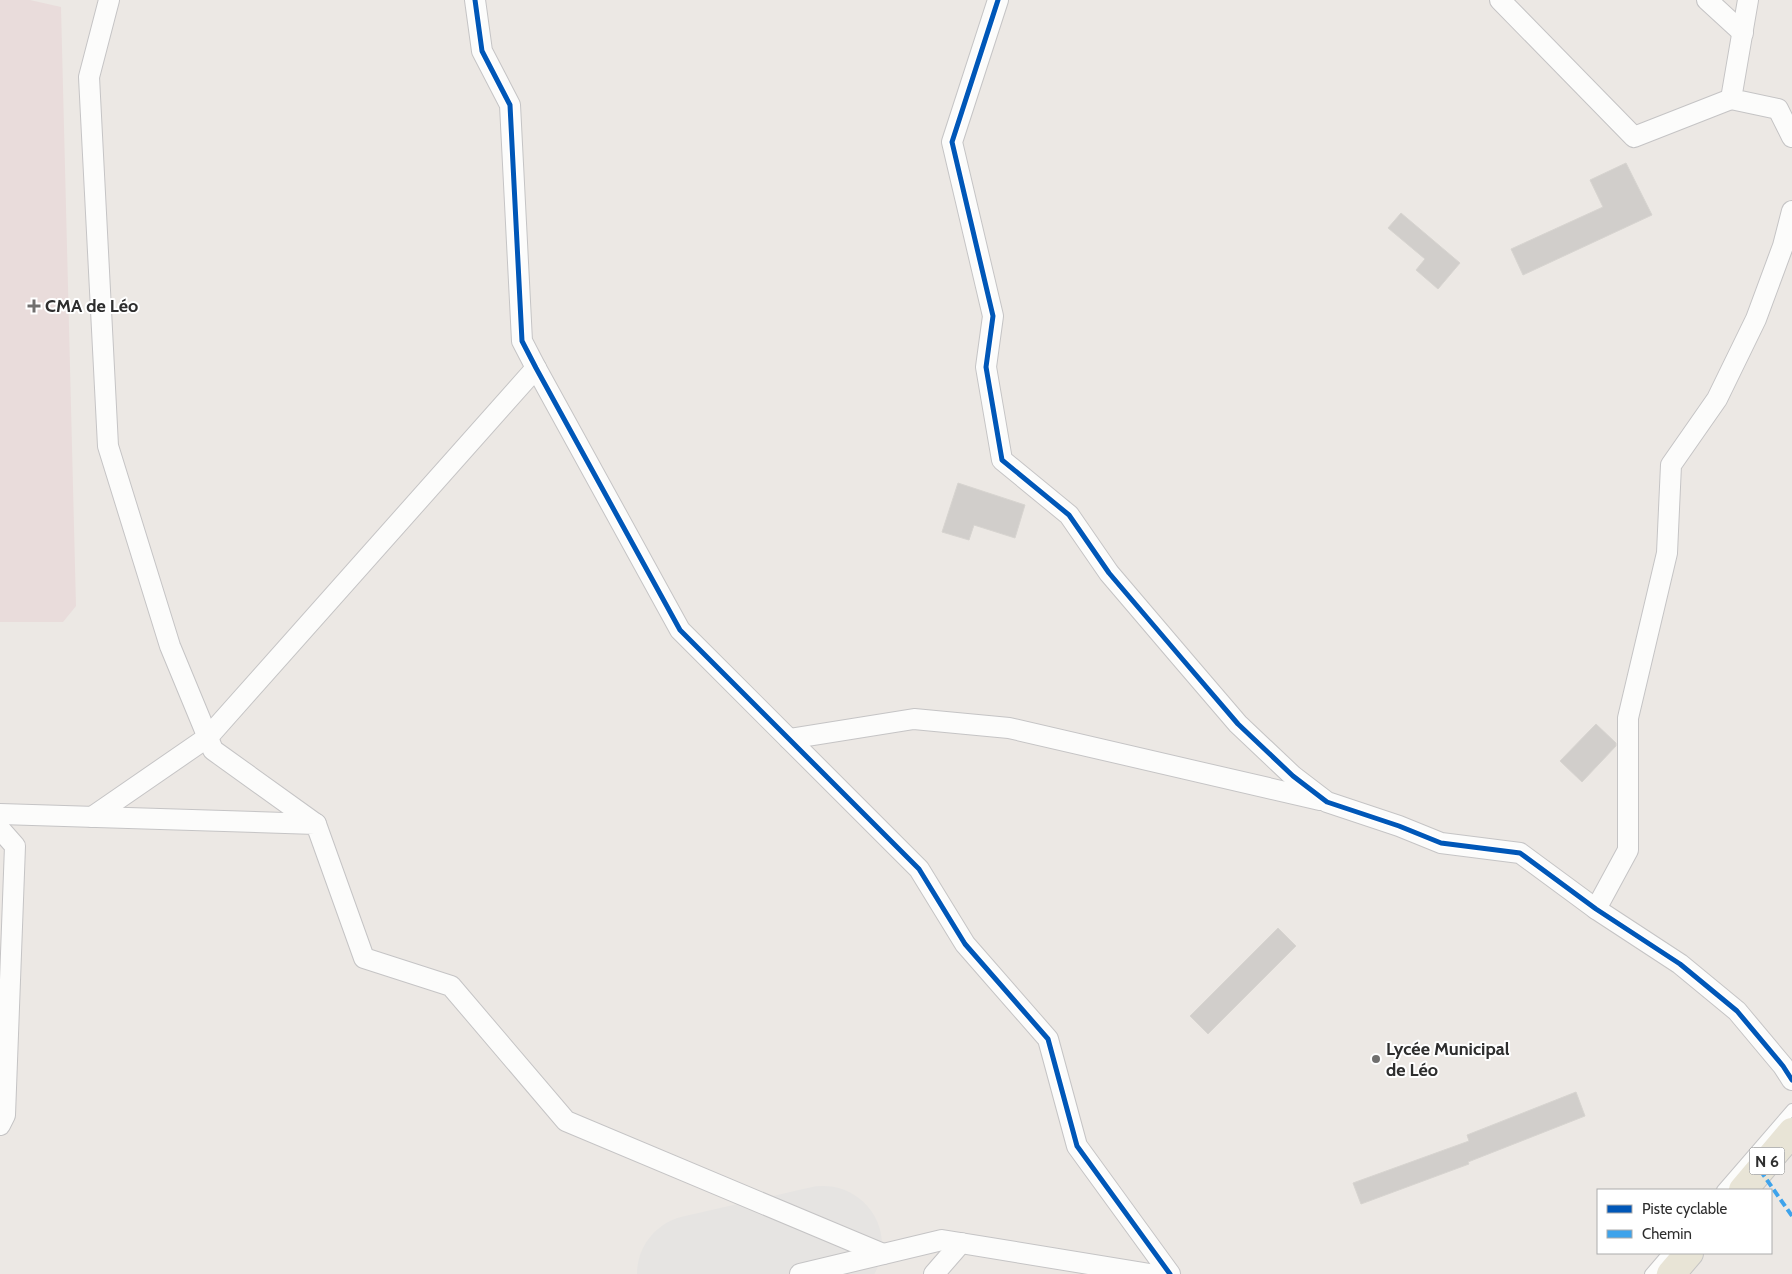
<svg xmlns="http://www.w3.org/2000/svg" width="1792" height="1274" viewBox="0 0 1792 1274" font-family="Cabin,sans-serif">
<style>
.medical{fill:#e9dcdb}
.lines{fill:none;stroke-linecap:round;stroke-linejoin:round}
.runway{stroke:#e6e4e2;stroke-width:118}
.building{fill:#d1cecb;stroke:#d7d4d0}
.lane-casing{stroke:#c5c4c5;stroke-width:12}
.street-casing{stroke:#c5c4c5;stroke-width:22}
.primary-casing{stroke:#c6c5c4;stroke-width:30}
.lane{stroke:#fcfcfb;stroke-width:10}
.street{stroke:#fcfcfb;stroke-width:20}
.primary{stroke:#e8e4d6;stroke-width:28}
.quiet{stroke:#3ea3eb;stroke-width:4;stroke-dasharray:8 4;stroke-linecap:butt}
.cycleway-casing{stroke:#fff;stroke-width:8}
.cycleway{stroke:#0057b8;stroke-width:5}
.poi-dot{fill:#706f6e;stroke:#fff;stroke-width:2}
.labels{text-anchor:middle;stroke-width:4;stroke-linejoin:round;paint-order:stroke}
.shield{fill:#fff;stroke:#6d6d6d;stroke-width:1}
.shield-label{font-size:16px;font-weight:bold;fill:#2e2e2e}
.poi-label{font-size:18px;font-weight:bold;fill:#2e2e2e;stroke:#fff;text-anchor:start}
</style>
<rect width="100%" height="100%" fill="#ece8e4"/>
<!-- medical -->
<path class="medical" d="M0,0H30L61,7L76,606L63,622H0Z"/>
<g class="lines">
<!-- runway -->
<path class="runway" d="M696,1274L823,1245"/>
</g>
<!-- building -->
<g class="building">
<path d="M1626,163L1652,215L1523,275L1511,249L1603,207L1590,180Z"/>
<path d="M1401,213L1460,263L1438,289L1416,270L1425,259L1388,228Z"/>
<path d="M958,483L1025,505L1015,538L974,525L969,540L942,532Z"/>
<path d="M1596,724L1616,743V746L1582,782L1560,761Z"/>
<path d="M1278,928L1296,946L1208,1034L1190,1016Z"/>
<path d="M1576,1092L1585,1116L1468,1162L1469,1164L1361,1204L1353,1183L1469,1141L1467,1135Z"/>
</g>
<g class="lines">
<defs>
<g id="lane">
<path d="M1722,1190L1792,1109"/>
<path d="M1650,1274L1668,1253"/>
</g>
<g id="street">
<path d="M109,0L89,77L108,446L170,646L213,750L316,824"/>
<path d="M475,0L482,51L510,105L522,341L536,368L680,630L919,869L965,944L1048,1039L1077,1146L1170,1274"/>
<path d="M998,0L952,142L993,316L986,367L1002,460L1069,515L1109,573L1184,661L1238,724L1293,776L1327,802L1399,826L1441,843L1520,853L1596,909L1680,964L1737,1011L1783,1066L1792,1080"/>
<path d="M1500,0L1634,137L1731,99"/>
<path d="M1707,0L1743,33"/>
<path d="M1748,0L1731,99L1778,109L1792,137"/>
<path d="M789,739L914,719L1009,728L1320,800"/>
<path d="M0,814L316,824L364,958L451,986L566,1121L883,1254"/>
<path d="M92,817L208,737L536,368"/>
<path d="M0,829L15,846L5,1115L0,1125"/>
<path d="M1596,909L1628,850V718L1667,553L1671,465L1717,399L1756,319L1783,246L1792,211"/>
<path d="M800,1274L942,1240L1150,1274"/>
<path d="M934,1274L961,1243"/>
</g>
<g id="primary">
<path d="M1743,1190L1792,1132"/>
<path d="M1671,1274L1689,1253"/>
</g>
</defs>
<!-- lane casing -->
<use href="#lane" class="lane-casing"/>
<!-- street casing -->
<use href="#street" class="street-casing"/>
<!-- primary casing -->
<use href="#primary" class="primary-casing"/>
<!-- lane -->
<use href="#lane" class="lane"/>
<!-- street -->
<use href="#street" class="street"/>
<!-- primary -->
<use href="#primary" class="primary"/>
<!-- quiet -->
<path class="quiet" d="M1760,1170L1792,1216"/>
<defs>
<g id="cycleway">
<path d="M475,0L482,51L510,105L522,341L536,368L680,630L919,869L965,944L1048,1039L1077,1146L1170,1274"/>
<path d="M998,0L952,142L993,316L986,367L1002,460L1069,515L1109,573L1184,661L1238,724L1293,776L1327,802L1399,826L1441,843L1520,853L1596,909L1680,964L1737,1011L1783,1066L1792,1080"/>
</g>
</defs>
<!-- cycleway casing -->
<use href="#cycleway" class="cycleway-casing"/>
<!-- cycleway -->
<use href="#cycleway" class="cycleway"/>
</g>
<!-- markers -->
<g class="poi-dot">
<path d="M31.5 298.5h5v5h5v5h-5v5h-5v-5h-5v-5h5z"/>
<circle cx="1376" cy="1059" r="5"/>
</g>
<g class="labels">
<!-- shield labels -->
<rect class="shield" x="1749.5" y="1147.5" width="35" height="27" rx="4"/>
<g class="shield-label">
<text x="1767" y="1167">N 6</text>
</g>
<!-- poi labels -->
<g class="poi-label">
<text x="45" y="312">CMA de Léo</text>
<text x="1386" y="1055">Lycée Municipal<tspan x="1386" dy="21">de Léo</tspan></text>
</g>
</g>
<!-- legend -->
<rect x="1597" y="1189" width="175" height="65" fill="#ffffff" stroke="#ababab"/>
<rect x="1607" y="1205" width="25" height="8" fill="#0057b8" stroke="#ababab"/>
<text x="1642" y="1214" font-size="15" fill="#2e2e2e">Piste cyclable</text>
<rect x="1607" y="1230" width="25" height="8" fill="#3ea3eb" stroke="#ababab"/>
<text x="1642" y="1239" font-size="15" fill="#2e2e2e">Chemin</text>
</svg>
